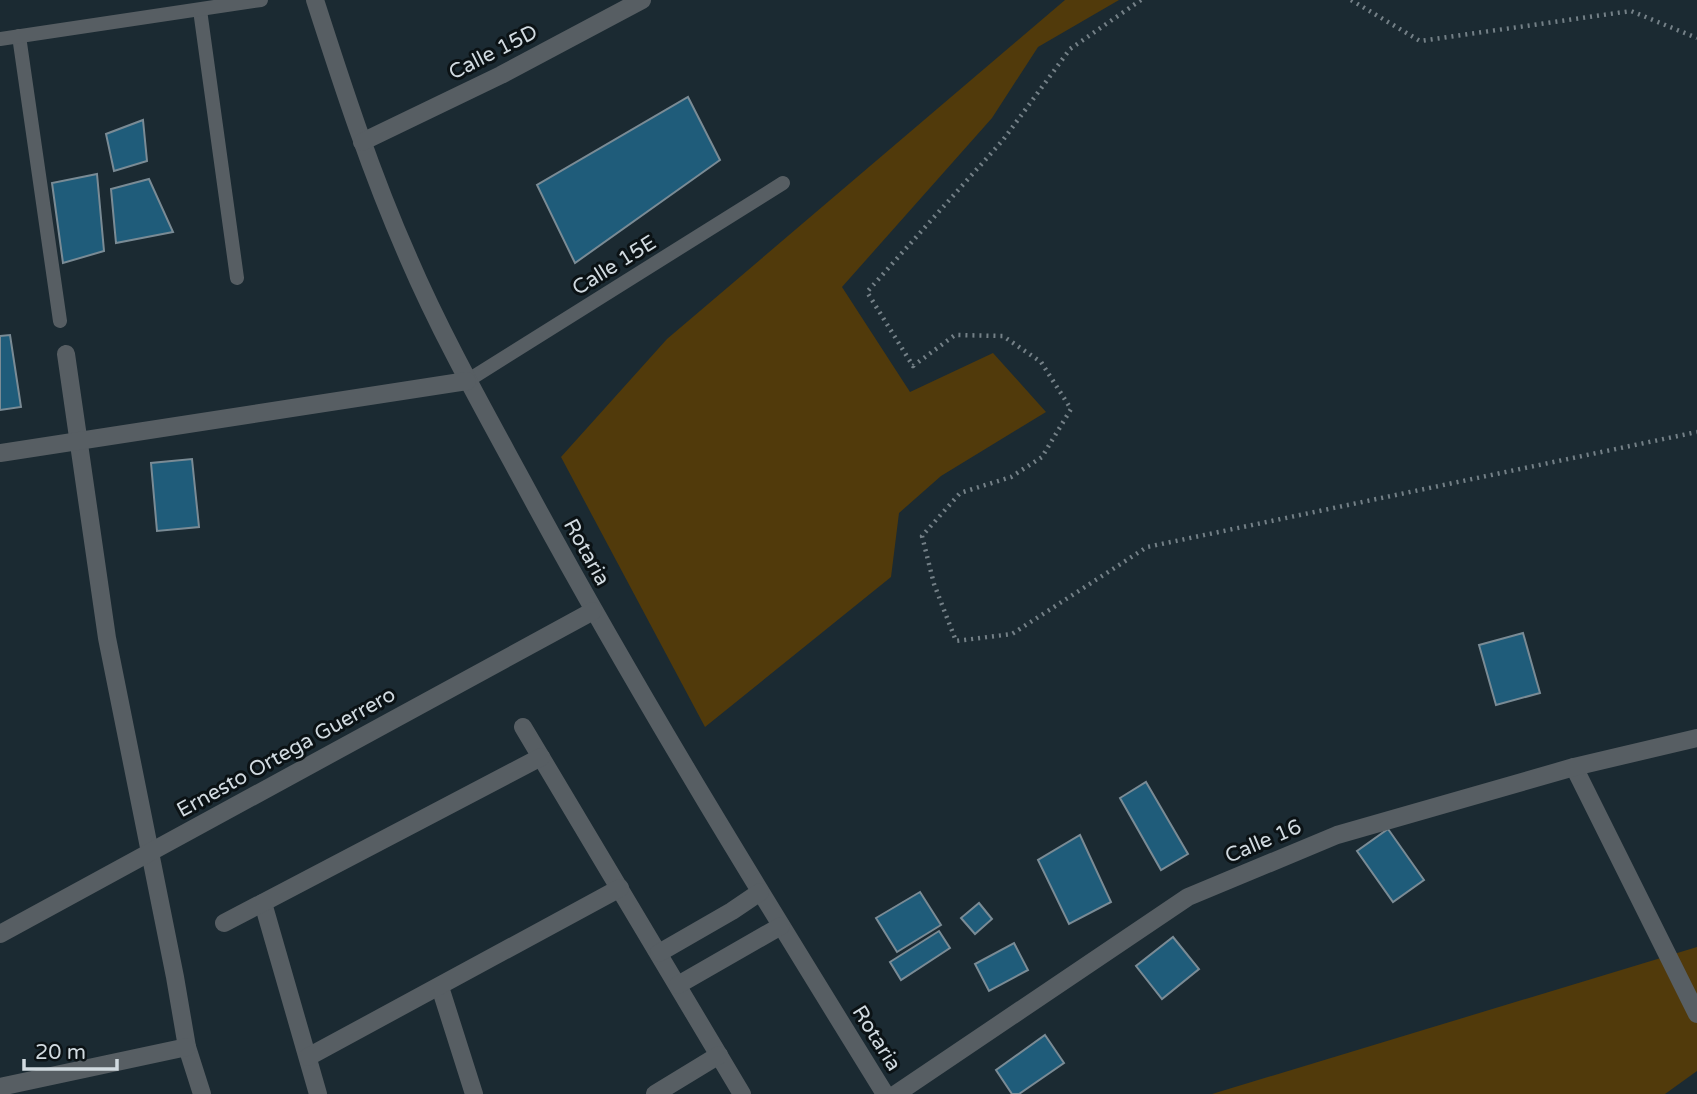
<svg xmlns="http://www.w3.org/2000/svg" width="1697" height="1094" viewBox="0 0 1697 1094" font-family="'Varela Round',sans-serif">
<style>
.green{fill:#513a0b}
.building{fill:#1f5c7a;stroke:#7a8b95;stroke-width:2}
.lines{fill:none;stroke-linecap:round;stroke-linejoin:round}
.path{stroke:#748087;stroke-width:4.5;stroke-dasharray:2 5;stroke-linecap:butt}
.lane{stroke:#575e63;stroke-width:14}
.street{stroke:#575e63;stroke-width:18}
.labels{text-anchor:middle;stroke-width:6;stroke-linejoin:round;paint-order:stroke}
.street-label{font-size:21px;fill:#d1dae0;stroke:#0b1215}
</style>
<rect width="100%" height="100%" fill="#1b2a32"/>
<!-- green -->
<g class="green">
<path d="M1065,0H1119L1038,47L992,118L842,287L910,392L993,353L1046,412L941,476L899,513L891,577L705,727L561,457L667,339Z"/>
<path d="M1697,947V1071L1665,1094H1212Z"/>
</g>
<!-- building -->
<g class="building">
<path d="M688,97L720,160L575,263L537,185Z"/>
<path d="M143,120L147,161L114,171L106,134Z"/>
<path d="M97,174L104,251L63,263L52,183Z"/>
<path d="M149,179L173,232L116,243L111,189Z"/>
<path d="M10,335L21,407L0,410V336Z"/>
<path d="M192,459L199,527L157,531L151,463Z"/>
<path d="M1523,633L1540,693L1496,705L1479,645Z"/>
<path d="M1146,782L1188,854L1161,870L1120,798Z"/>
<path d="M1388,829L1424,880L1393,902L1357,851Z"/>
<path d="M1080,835L1111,902L1069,924L1038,860Z"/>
<path d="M920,892L941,925L897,952L876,918Z"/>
<path d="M979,903L992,919L975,934L961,918Z"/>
<path d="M939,931L950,948L901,980L890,962Z"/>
<path d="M1173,937L1199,969L1162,999L1136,966Z"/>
<path d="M1014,943L1028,970L989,991L975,964Z"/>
<path d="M1045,1035L1064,1063L1019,1094H1012L996,1070Z"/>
</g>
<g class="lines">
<!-- path -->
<g class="path">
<path d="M1141,0L1070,49L1003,140L867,292L913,366L955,335L1003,336L1041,362L1071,409L1042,457L1011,477L960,493L922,536L934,584L956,641L1012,634L1147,547L1697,432"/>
<path d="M1351,0L1420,41L1631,11L1697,38"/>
</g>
<!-- lane -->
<g class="lane">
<path d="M200,10L237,278"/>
<path d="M19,36L60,321"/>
<path d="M0,39L261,0"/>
<path d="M467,381L783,183"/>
</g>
<!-- street -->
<g class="street">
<path d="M315,0C343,87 371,173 408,257C445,343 492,424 536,506C645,706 765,900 885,1094"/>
<path d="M362,142L501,75L642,0"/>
<path d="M66,354L107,638L175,977L187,1047L202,1094"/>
<path d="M0,453L467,381"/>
<path d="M523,727L742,1094"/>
<path d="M1574,767L1697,1014"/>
<path d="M263,903L318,1094"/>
<path d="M224,923L541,757"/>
<path d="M0,934L593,611"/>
<path d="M659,953L732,911L760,892"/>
<path d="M678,985L781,926"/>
<path d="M440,987L474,1094"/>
<path d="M308,1057L620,888"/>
<path d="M0,1087L187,1047"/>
<path d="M655,1094L719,1055"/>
<path d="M896,1094L1188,897L1337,835L1574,767L1697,738"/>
</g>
</g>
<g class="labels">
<!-- street labels -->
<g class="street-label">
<text transform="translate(493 52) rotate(-27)" y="7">Calle 15D</text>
<text transform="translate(614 265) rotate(-32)" y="7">Calle 15E</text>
<text transform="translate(587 552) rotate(61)" y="7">Rotaria</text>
<text transform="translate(286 752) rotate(-29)" y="7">Ernesto Ortega Guerrero</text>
<text transform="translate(1263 841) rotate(-23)" y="7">Calle 16</text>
<text transform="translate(877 1038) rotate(58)" y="7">Rotaria</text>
</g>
</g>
<!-- scale -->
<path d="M24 1059v10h93v-10" fill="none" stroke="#d1dae0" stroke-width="3.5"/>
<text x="35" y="1059" font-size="21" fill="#d1dae0" stroke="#0b1215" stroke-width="5" paint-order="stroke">20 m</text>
</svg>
